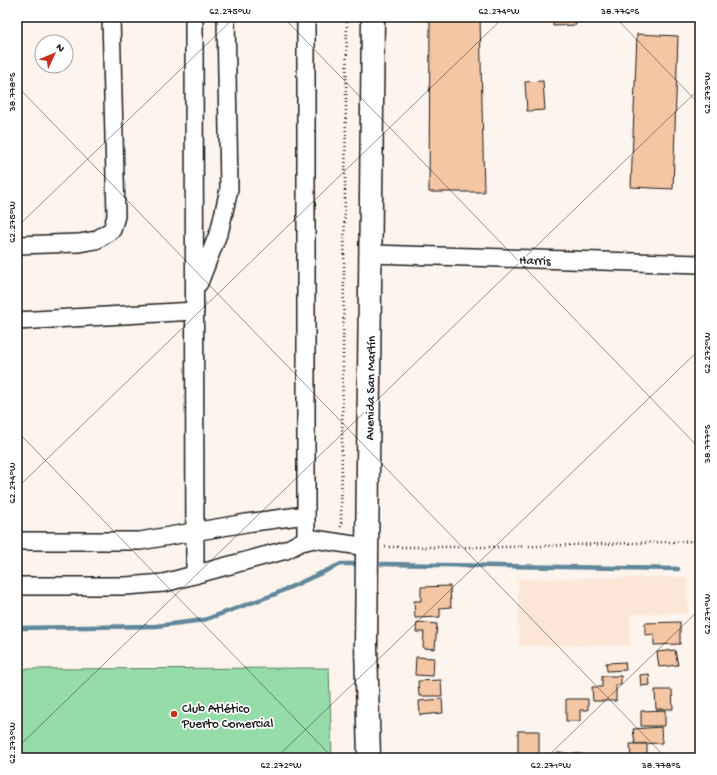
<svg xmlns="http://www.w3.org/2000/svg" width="717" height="775" viewBox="0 0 717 775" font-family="'Gochi Hand',sans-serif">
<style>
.built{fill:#fbe6d7}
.green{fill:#96dca9;stroke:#597c62}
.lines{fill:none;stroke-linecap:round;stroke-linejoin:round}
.stream{stroke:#60879a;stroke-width:4.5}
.building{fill:#f5c6a4;stroke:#1c1c1c}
.street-casing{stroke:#1c1c1c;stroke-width:20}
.secondary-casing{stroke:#1c1c1c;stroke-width:25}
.path{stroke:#1c1c1c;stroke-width:2.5;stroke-dasharray:1 3;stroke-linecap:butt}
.street{stroke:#fff;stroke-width:17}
.secondary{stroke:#fff;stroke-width:22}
.ticks{fill:none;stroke:#1c1c1c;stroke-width:1;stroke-opacity:0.45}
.poi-dot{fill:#c8321e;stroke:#fff;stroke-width:1.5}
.labels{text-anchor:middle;stroke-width:3.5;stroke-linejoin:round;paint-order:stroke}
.street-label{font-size:13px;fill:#1c1c1c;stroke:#fff}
.poi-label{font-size:13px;fill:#1c1c1c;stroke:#fff;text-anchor:start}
.neatline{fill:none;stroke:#1c1c1c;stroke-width:1.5}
.ticks-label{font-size:10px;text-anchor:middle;fill:#1c1c1c}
</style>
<rect width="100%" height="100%" fill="#fdf4ed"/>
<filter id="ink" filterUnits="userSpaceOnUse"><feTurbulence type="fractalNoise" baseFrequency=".025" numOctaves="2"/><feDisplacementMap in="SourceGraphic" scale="8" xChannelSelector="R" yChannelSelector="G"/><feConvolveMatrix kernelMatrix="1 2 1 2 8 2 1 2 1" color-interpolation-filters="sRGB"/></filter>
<g filter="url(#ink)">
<!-- built -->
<path class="built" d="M687,577L688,613L630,614V645L519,646L518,579Z"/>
<!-- green -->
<path class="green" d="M329,668L332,758H17V669Z"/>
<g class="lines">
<!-- stream -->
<g class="stream">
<path d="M382,564L678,569"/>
<path d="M17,628L156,626L204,620L273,595L341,564H358"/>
</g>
</g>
<!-- building -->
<g class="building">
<path d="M430,17H480L484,192H429Z"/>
<path d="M553,17H576V25L553,26Z"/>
<path d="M637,34L678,36L673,189L631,187Z"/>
<path d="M543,81L545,110L527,111L525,82Z"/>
<path d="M450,586L451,607L440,608V617L415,618L414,601H421V587Z"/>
<path d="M417,622L437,624L435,649L423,648L424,632H416Z"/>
<path d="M680,622V644L654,645V634L645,635V623Z"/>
<path d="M675,650L678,665L659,667L657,652Z"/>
<path d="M416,657L434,658L433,676L415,675Z"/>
<path d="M625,662L626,670L607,671L606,663Z"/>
<path d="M649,674L650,685L641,686L640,675Z"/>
<path d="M602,676H621V685H616V701H593L592,687H602Z"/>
<path d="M441,680L442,696H419L418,681Z"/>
<path d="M655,690H672L673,709H656Z"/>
<path d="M442,699L443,713L420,715L419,701Z"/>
<path d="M566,699H588V710H580V721H566Z"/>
<path d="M665,710V726H641V711Z"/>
<path d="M661,727L662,743L635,744L633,729Z"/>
<rect x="518" y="731" width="21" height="27"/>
<path d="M630,744H647V758H631Z"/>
<path d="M557,753L582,754V758H557Z"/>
</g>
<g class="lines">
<defs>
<g id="street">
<path d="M194,17L195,575"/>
<path d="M306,17V541"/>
<path d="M17,245L79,243L96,240L112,230L116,216L111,17"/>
<path d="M371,254L700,264"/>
<path d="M199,283L220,229L229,189L226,17"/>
<path d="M17,321L195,311"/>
<path d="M17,541H140L246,523L306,515"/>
<path d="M17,586H126L164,583L286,550L301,542L314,539L367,547"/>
</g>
<path id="secondary" d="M369,758L366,645L373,17"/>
</defs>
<!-- street casing -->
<use href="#street" class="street-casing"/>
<!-- secondary casing -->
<use href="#secondary" class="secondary-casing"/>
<!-- path -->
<g class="path">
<path d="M341,527L347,17"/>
<path d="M385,547H508L700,541"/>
</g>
<!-- street -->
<use href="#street" class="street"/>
<!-- secondary -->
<use href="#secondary" class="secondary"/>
</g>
</g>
<!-- ticks -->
<path class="ticks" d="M283,17L700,449M615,17L700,105M17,86L666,758M17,227L235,17M17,431L333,758M17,488L504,17M17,748L700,88M276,758L700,349M546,758L700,609"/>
<!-- markers -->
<circle class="poi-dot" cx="174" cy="714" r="4"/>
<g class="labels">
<!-- street labels -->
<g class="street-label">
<text transform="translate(535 259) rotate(2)" y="5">Harris</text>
<text transform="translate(369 388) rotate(-89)" y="5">Avenida San Martín</text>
</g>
<!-- poi labels -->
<g class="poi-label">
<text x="182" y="712">Club Atlético<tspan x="182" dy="15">Puerto Comercial</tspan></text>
</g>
</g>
<!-- margin -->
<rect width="717" height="775" fill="none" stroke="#fff" stroke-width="44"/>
<!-- north arrow -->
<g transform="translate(54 54) rotate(46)"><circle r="19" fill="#ffffff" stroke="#a4a4a4"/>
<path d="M0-3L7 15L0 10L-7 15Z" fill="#c8321e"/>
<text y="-6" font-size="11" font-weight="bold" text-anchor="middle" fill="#1c1c1c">N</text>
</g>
<rect x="22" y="22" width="673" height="731" class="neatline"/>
<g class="ticks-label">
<text x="230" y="14">62.275°W</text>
<text x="499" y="14">62.274°W</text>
<text x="620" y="14">38.776°S</text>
<text transform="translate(11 92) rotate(-90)" y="4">38.778°S</text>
<text transform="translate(706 93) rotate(-90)" y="4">62.273°W</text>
<text transform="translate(11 222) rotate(-90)" y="4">62.275°W</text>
<text transform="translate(706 353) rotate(-90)" y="4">62.272°W</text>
<text transform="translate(706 444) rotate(-90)" y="4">38.777°S</text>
<text transform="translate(11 483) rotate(-90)" y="4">62.274°W</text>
<text transform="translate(706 614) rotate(-90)" y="4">62.271°W</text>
<text transform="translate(11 743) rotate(-90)" y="4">62.273°W</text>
<text x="281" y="768">62.272°W</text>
<text x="551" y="768">62.271°W</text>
<text x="661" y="768">38.778°S</text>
</g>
</svg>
